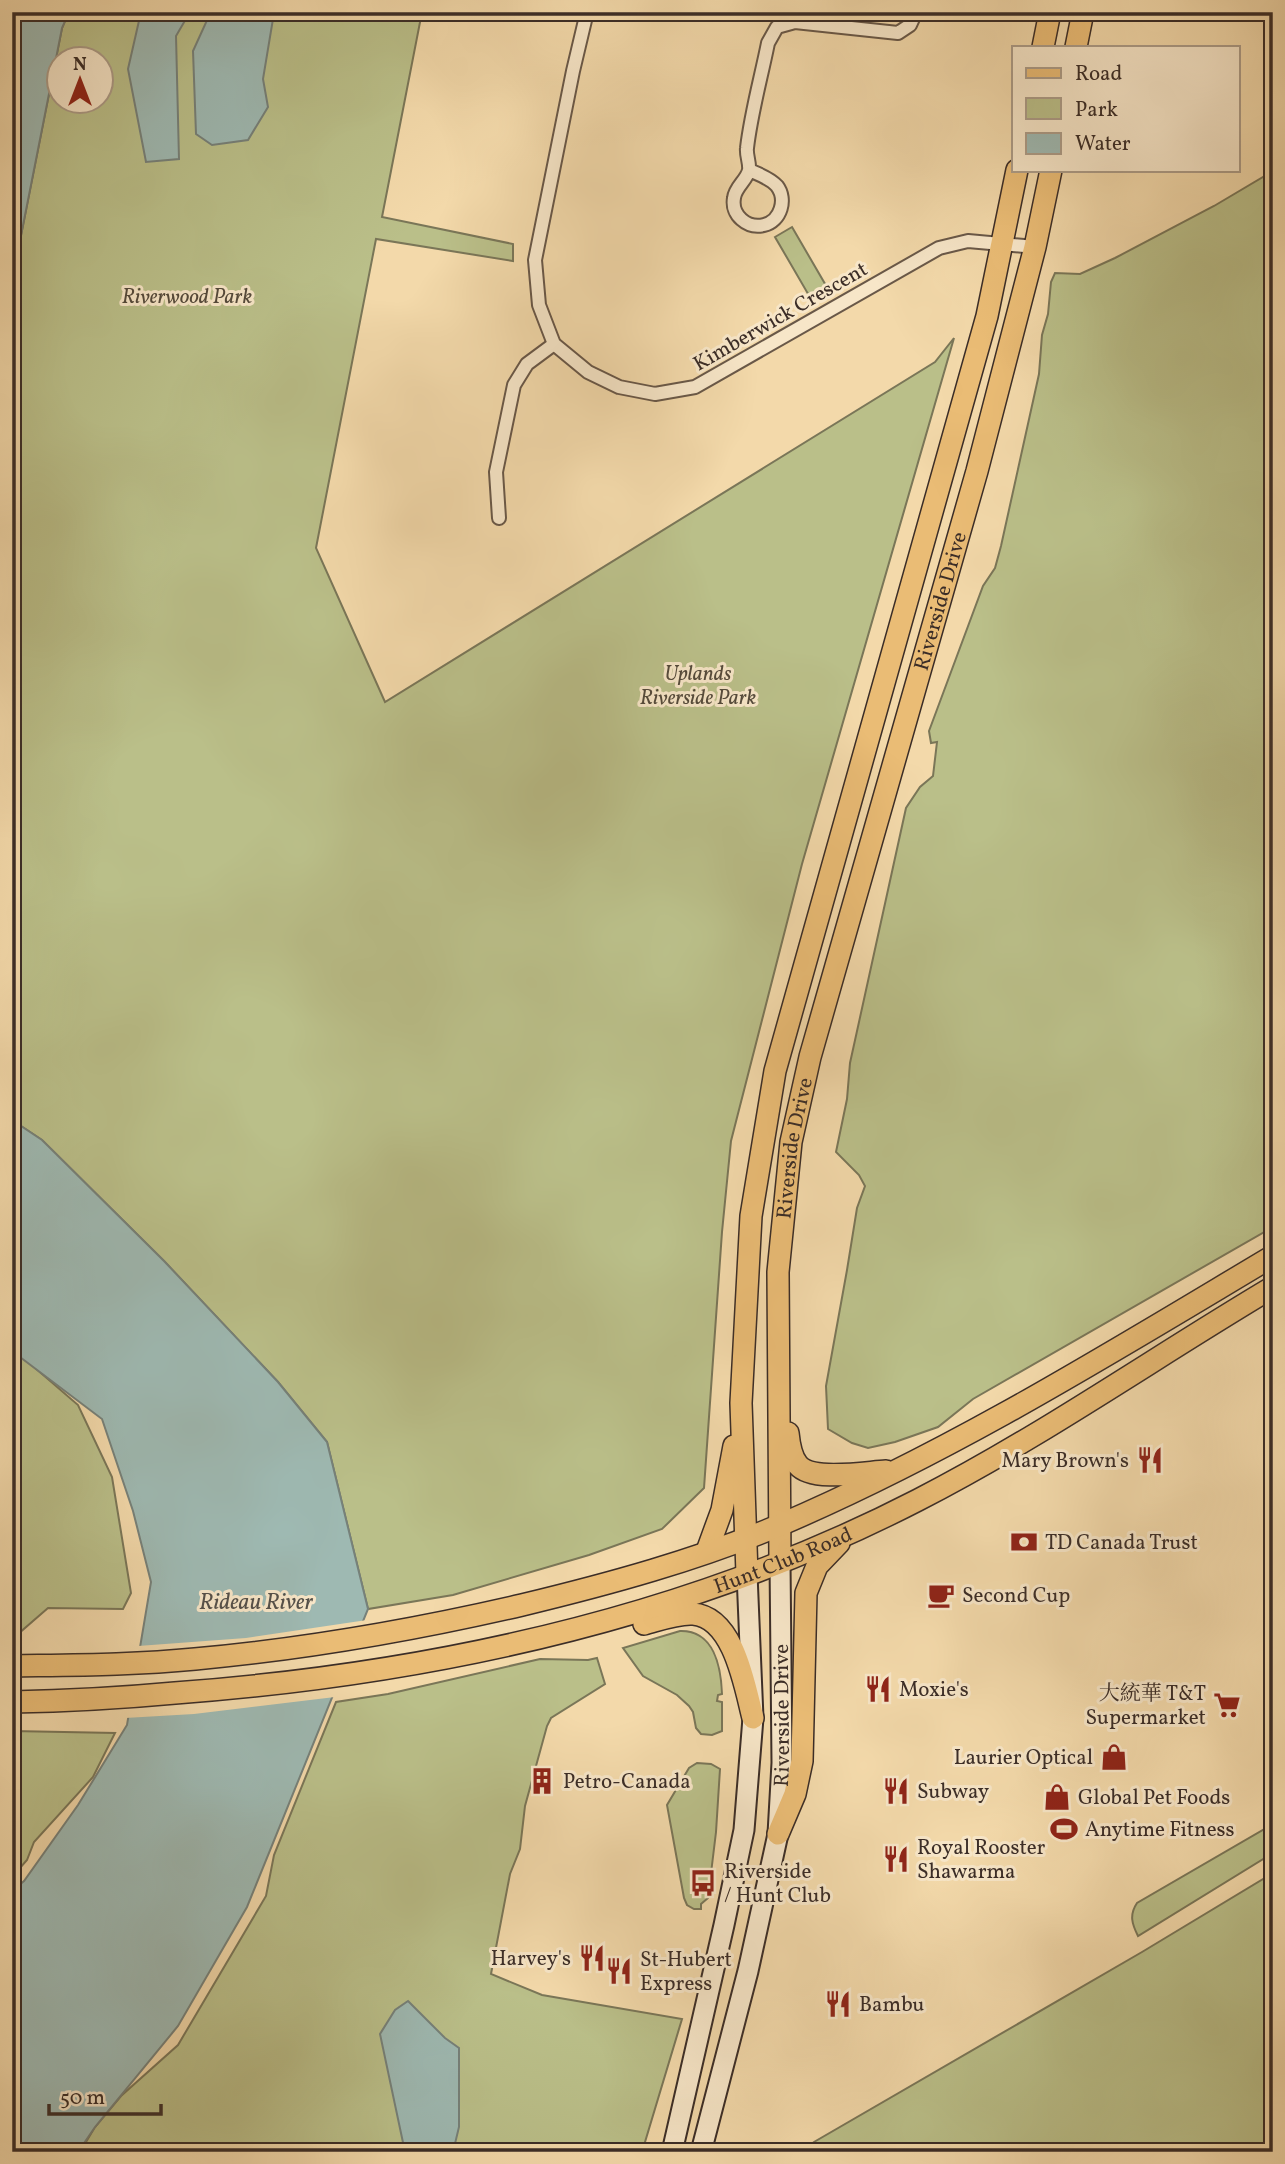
<svg xmlns="http://www.w3.org/2000/svg" width="1285" height="2164" viewBox="0 0 1285 2164" font-family="Vollkorn,'Noto Serif SC',serif">
<style>
.green{fill:#babf89;stroke:#7a7658;stroke-width:2;fill-rule:evenodd}
.water{fill:#9eb9b2;stroke:#76817a;stroke-width:2}
.pier{fill:#f3d9aa}
.lines{fill:none;stroke-linecap:round;stroke-linejoin:round}
.street-casing{stroke:#695848;stroke-width:16}
.secondary-casing{stroke:#3b2d27;stroke-width:23}
.primary-casing{stroke:#3b2d27;stroke-width:24}
.street{stroke:#f7e6c8;stroke-width:12}
.secondary{stroke:#f7e6c8;stroke-width:19}
.primary{stroke:#eabc75;stroke-width:21}
.labels{text-anchor:middle;stroke-width:6;stroke-linejoin:round;paint-order:stroke}
.park-label{font-size:21px;font-style:italic;fill:#544a3b;stroke:#f7e6c8}
.street-label{font-size:21px;fill:#3b2d27;stroke:#f7e6c8}
.poi-label{font-size:21px;fill:#3b2d27;stroke:#f7e6c8;text-anchor:start}
.water-label{font-size:23px;font-style:italic;fill:#54504a;stroke:#f7e6c8}
</style>
<rect width="100%" height="100%" fill="#f3d9aa"/>
<filter id="stains"><feTurbulence type="fractalNoise" baseFrequency=".00286" numOctaves="4"/><feColorMatrix values="0 0 0 0 .2 0 0 0 0 .09 0 0 0 0 .02 0 0 0 .5 -.17"/></filter>
<radialGradient id="worn" r=".72"><stop offset=".6" stop-color="#630" stop-opacity="0"/><stop offset="1" stop-color="#630" stop-opacity=".3"/></radialGradient>
<!-- green -->
<g class="green">
<path d="M69,12H422L382,217L513,244V261L376,239L316,548L385,702L935,362L954,338L802,864L731,1141L722,1232L704,1488L662,1529L589,1555L453,1595L368,1609L327,1442L278,1382L164,1261L42,1140L12,1120V281L62,28ZM60,60H102V102H60Z"/>
<path d="M1273,171V1227L973,1399L938,1427L895,1442L868,1448L852,1443L828,1429L826,1386L847,1270L857,1208L865,1186L859,1175L836,1152L847,1099L850,1063L906,808L920,787L933,776L937,742L931,743L929,731L983,586L995,568L1001,546L1039,374L1042,335L1048,314L1051,282L1055,273L1080,274L1115,258L1214,206Z"/>
<path d="M792,227L828,289L811,299L775,237Z"/>
<path d="M12,1348L78,1405L112,1477L131,1593L123,1609L48,1608L18,1634L12,1632Z"/>
<path d="M680,1631C714,1630 721,1667 722,1694L718,1695L717,1701L722,1702V1731L712,1735L701,1734L696,1728L693,1712L689,1706L677,1695L643,1676L623,1648Z"/>
<path d="M597,1658L605,1684L551,1718L547,1726L525,1806L520,1849L510,1874L491,1974L542,1995L682,2019L642,2152H80L95,2127L121,2096L178,2045L266,1896L274,1855L336,1702L388,1694L540,1659L588,1660Z"/>
<path d="M12,1731L115,1733L93,1777L34,1842L27,1860L12,1877Z"/>
<path d="M697,1763L711,1764L720,1769L716,1832L708,1898L701,1904V1909H694L687,1905L684,1898L667,1805L689,1768Z"/>
<path d="M1273,1824V1853L1138,1936C1132,1924 1129,1915 1137,1903Z"/>
<path d="M1273,1873V2152H801L814,2142L1142,1952Z"/>
</g>
<!-- water -->
<g class="water">
<path d="M12,12H69L62,28L12,281Z"/>
<path d="M141,12H190L176,36L179,159L146,162L128,69Z"/>
<path d="M227,12H265L273,19L263,79L268,107L248,140L212,145L196,134L193,51L208,18Z"/>
<path d="M12,1120L42,1140L164,1261L278,1382L327,1442L368,1609L247,1907L178,2026L95,2127L78,2152H12V1891L24,1881L78,1805L127,1725L151,1582L133,1511L102,1419L12,1351Z"/>
<path d="M408,2001L445,2038L459,2048V2127L453,2152H405L380,2034L395,2010Z"/>
</g>
<!-- pier -->
<path class="pier" d="M367,1620L335,1697L194,1714L125,1718L138,1646L246,1638Z"/>
<g class="lines">
<defs>
<g id="street">
<path d="M587,12L573,71L535,260L539,305L554,344L588,372L619,387L655,394L695,387L939,248L968,241L1035,247"/>
<path d="M749,170C758,174 770,178 777,186C787,199 781,221 764,225C747,229 731,215 734,198C735,187 747,180 749,170C750,163 746,155 747,148C751,113 761,78 768,43L777,27L795,22L898,33L910,25L916,12"/>
<path d="M499,518L496,472L514,385L527,364L554,344"/>
</g>
<g id="secondary">
<path d="M672,2152L724,1925L744,1830L753,1718L747,1574"/>
<path id="s1" d="M701,2152L748,1971L778,1834L782,1763L780,1562"/>
</g>
<g id="primary">
<path d="M1043,47L1050,12"/>
<path d="M1076,47L1083,12"/>
<path d="M788,1433C789,1443 791,1457 798,1465C812,1482 866,1472 886,1471"/>
<path d="M707,1551L722,1510L734,1446"/>
<path id="s2" d="M780,1562L778,1272L791,1142L810,1057L977,471L1035,247L1051,170"/>
<path d="M747,1574L741,1403L751,1216L775,1071L987,316L1017,170"/>
<path d="M644,1624C659,1620 677,1613 693,1614C734,1617 745,1687 753,1718"/>
<path d="M12,1666C73,1665 134,1665 195,1659C305,1649 414,1630 522,1605C609,1584 697,1560 780,1525C953,1451 1112,1352 1273,1256"/>
<path id="s3" d="M12,1702C67,1701 121,1698 175,1693C430,1674 689,1618 918,1500C1041,1437 1155,1357 1273,1287"/>
<path d="M778,1834L795,1794L802,1761L806,1593L817,1566L839,1543"/>
</g>
</defs>
<!-- street casing -->
<use href="#street" class="street-casing"/>
<!-- secondary casing -->
<use href="#secondary" class="secondary-casing"/>
<!-- primary casing -->
<use href="#primary" class="primary-casing"/>
<!-- street -->
<use href="#street" class="street"/>
<!-- secondary -->
<use href="#secondary" class="secondary"/>
<!-- primary -->
<use href="#primary" class="primary"/>
</g>
<!-- icons -->
<defs>
<symbol id="restaurant-bare" viewBox="-9 -9 18 18"><path d="M-5-6h1v4h1v-4h1v4h1v-4h1v5L-1.5 .5V6h-2V.5L-5-1ZM5-6V6H3V1.5H1.5Q1.5-4 5-6Z" fill="#8f2418" stroke="#f7e6c8" stroke-width="2.5" paint-order="stroke"/></symbol>
<symbol id="bank-bare" viewBox="-9 -9 18 18"><path d="M-6-4H6V4H-6ZM0-2.3a2.3 2.3 0 1 0 0 4.6a2.3 2.3 0 1 0 0-4.6Z" fill="#8f2418" stroke="#f7e6c8" stroke-width="2.5" paint-order="stroke"/></symbol>
<symbol id="cafe-bare" viewBox="-9 -9 18 18"><path d="M-5.5-4.5H6V0H3Q3 3.5 0 3.5H-2.5Q-5.5 3.5-5.5 0ZM3-3.2v2h1.7v-2ZM-6 4.5H4V6H-6Z" fill="#8f2418" stroke="#f7e6c8" stroke-width="2.5" paint-order="stroke"/></symbol>
<symbol id="supermarket-bare" viewBox="-9 -9 18 18"><path d="M-6-5.5h2.5l.6 2H6L4.5 2H-2.5L-4.4-4H-6ZM-1.5 3.2a1.3 1.3 0 1 0 .1 0ZM3 3.2a1.3 1.3 0 1 0 .1 0Z" fill="#8f2418" stroke="#f7e6c8" stroke-width="2.5" paint-order="stroke"/></symbol>
<symbol id="shop-bare" viewBox="-9 -9 18 18"><path d="M-5-2.5h2.3a2.7 3.5 0 0 1 5.4 0H5L5.5 6h-11ZM-1.5-2.5h3a1.5 2.3 0 0 0-3 0Z" fill="#8f2418" stroke="#f7e6c8" stroke-width="2.5" paint-order="stroke"/></symbol>
<symbol id="building-bare" viewBox="-9 -9 18 18"><path d="M-4-6H4V6H1V3H-1V6H-4ZM-2.5-4.3h1.7v1.8h-1.7ZM.8-4.3h1.7v1.8H.8ZM-2.5-1h1.7V.8h-1.7ZM.8-1h1.7V.8H.8Z" fill="#8f2418" stroke="#f7e6c8" stroke-width="2.5" paint-order="stroke"/></symbol>
<symbol id="stadium-bare" viewBox="-9 -9 18 18"><path d="M0-5a6.5 5 0 1 0 0 10a6.5 5 0 1 0 0-10ZM-3.5-1.8h7v3.6h-7Z" fill="#8f2418" stroke="#f7e6c8" stroke-width="2.5" paint-order="stroke"/></symbol>
<symbol id="bus-bare" viewBox="-9 -9 18 18"><path d="M-5-6H5V4H4V6H2V4H-2V6H-4V4H-5ZM-3.5-4V0h7V-4ZM-3.5 1.2v1.5H-2V1.2ZM2 1.2v1.5H3.5V1.2Z" fill="#8f2418" stroke="#f7e6c8" stroke-width="2.5" paint-order="stroke"/></symbol>
</defs>
<g fill-rule="evenodd">
<use href="#restaurant-bare" x="1131" y="1441" width="38" height="38"/>
<use href="#bank-bare" x="1005" y="1523" width="38" height="38"/>
<use href="#cafe-bare" x="922" y="1576" width="38" height="38"/>
<use href="#restaurant-bare" x="859" y="1670" width="38" height="38"/>
<use href="#supermarket-bare" x="1208" y="1686" width="38" height="38"/>
<use href="#shop-bare" x="1095" y="1738" width="38" height="38"/>
<use href="#building-bare" x="523" y="1762" width="38" height="38"/>
<use href="#restaurant-bare" x="877" y="1772" width="38" height="38"/>
<use href="#shop-bare" x="1038" y="1778" width="38" height="38"/>
<use href="#stadium-bare" x="1045" y="1810" width="38" height="38"/>
<use href="#restaurant-bare" x="877" y="1840" width="38" height="38"/>
<use href="#bus-bare" x="684" y="1864" width="38" height="38"/>
<use href="#restaurant-bare" x="573" y="1939" width="38" height="38"/>
<use href="#restaurant-bare" x="600" y="1952" width="38" height="38"/>
<use href="#restaurant-bare" x="819" y="1985" width="38" height="38"/>
</g>
<g class="labels">
<!-- park labels -->
<g class="park-label">
<text x="187" y="303">Riverwood Park</text>
<text x="698" y="680">Uplands<tspan x="698" dy="24">Riverside Park</tspan></text>
</g>
<!-- street labels -->
<g class="street-label">
<text transform="translate(780 316) rotate(-30)" y="7">Kimberwick Crescent</text>
<text dy="7" stroke="none"><textPath href="#s2" startOffset="982">Riverside Drive</textPath></text>
<text dy="7" stroke="none"><textPath href="#s2" startOffset="415">Riverside Drive</textPath></text>
<text dy="7" stroke="none"><textPath href="#s3" startOffset="788">Hunt Club Road</textPath></text>
<text dy="7" stroke="none"><textPath href="#s1" startOffset="446">Riverside Drive</textPath></text>
</g>
<!-- poi labels -->
<g class="poi-label">
<text x="1129" y="1467" text-anchor="end">Mary Brown's</text>
<text x="1045" y="1549">TD Canada Trust</text>
<text x="962" y="1602">Second Cup</text>
<text x="899" y="1696">Moxie's</text>
<text x="1206" y="1700" text-anchor="end">大統華 T&amp;T<tspan x="1206" dy="24">Supermarket</tspan></text>
<text x="1093" y="1764" text-anchor="end">Laurier Optical</text>
<text x="563" y="1788">Petro-Canada</text>
<text x="917" y="1798">Subway</text>
<text x="1078" y="1804">Global Pet Foods</text>
<text x="1085" y="1836">Anytime Fitness</text>
<text x="917" y="1854">Royal Rooster<tspan x="917" dy="24">Shawarma</tspan></text>
<text x="724" y="1878">Riverside<tspan x="724" dy="24">/ Hunt Club</tspan></text>
<text x="571" y="1965" text-anchor="end">Harvey's</text>
<text x="640" y="1966">St-Hubert<tspan x="640" dy="24">Express</tspan></text>
<text x="859" y="2011">Bambu</text>
</g>
<!-- water labels -->
<g class="water-label">
<text x="256" y="1609">Rideau River</text>
</g>
</g>
<!-- margin -->
<rect width="1285" height="2164" fill="none" stroke="#f3d9aa" stroke-width="42"/>
<rect x="14" y="14" width="1257" height="2136" fill="none" stroke="#3b2d27" stroke-width="3.5"/>
<rect x="21" y="21" width="1243" height="2122" fill="none" stroke="#3b2d27" stroke-width="2"/>
<!-- legend -->
<rect x="1012" y="46" width="228" height="126" fill="#f7e6c8" stroke="#ac9c88" stroke-width="2"/>
<rect x="1026" y="68" width="35" height="10" fill="#eabc75" stroke="#ac9c88" stroke-width="2"/>
<text x="1075" y="80" font-size="21" fill="#3b2d27">Road</text>
<rect x="1026" y="98" width="35" height="21" fill="#babf89" stroke="#ac9c88" stroke-width="2"/>
<text x="1075" y="116" font-size="21" fill="#3b2d27">Park</text>
<rect x="1026" y="133" width="35" height="21" fill="#9eb9b2" stroke="#ac9c88" stroke-width="2"/>
<text x="1075" y="150" font-size="21" fill="#3b2d27">Water</text>
<!-- north arrow -->
<g transform="translate(80 80)"><circle r="33" fill="#f7e6c8" stroke="#ac9c88" stroke-width="2"/>
<path d="M0-5L12 26L0 18L-12 26Z" fill="#8f2418"/>
<text y="-10" font-size="19" font-weight="bold" text-anchor="middle" fill="#3b2d27">N</text>
</g>
<!-- scale -->
<path d="M49 2104v10h112v-10" fill="none" stroke="#3b2d27" stroke-width="3.5"/>
<text x="60" y="2104" font-size="21" fill="#3b2d27" stroke="#f7e6c8" stroke-width="5" paint-order="stroke">50 m</text>
<rect width="100%" height="100%" filter="url(#stains)"/>
<rect width="100%" height="100%" fill="url(#worn)"/>
</svg>
